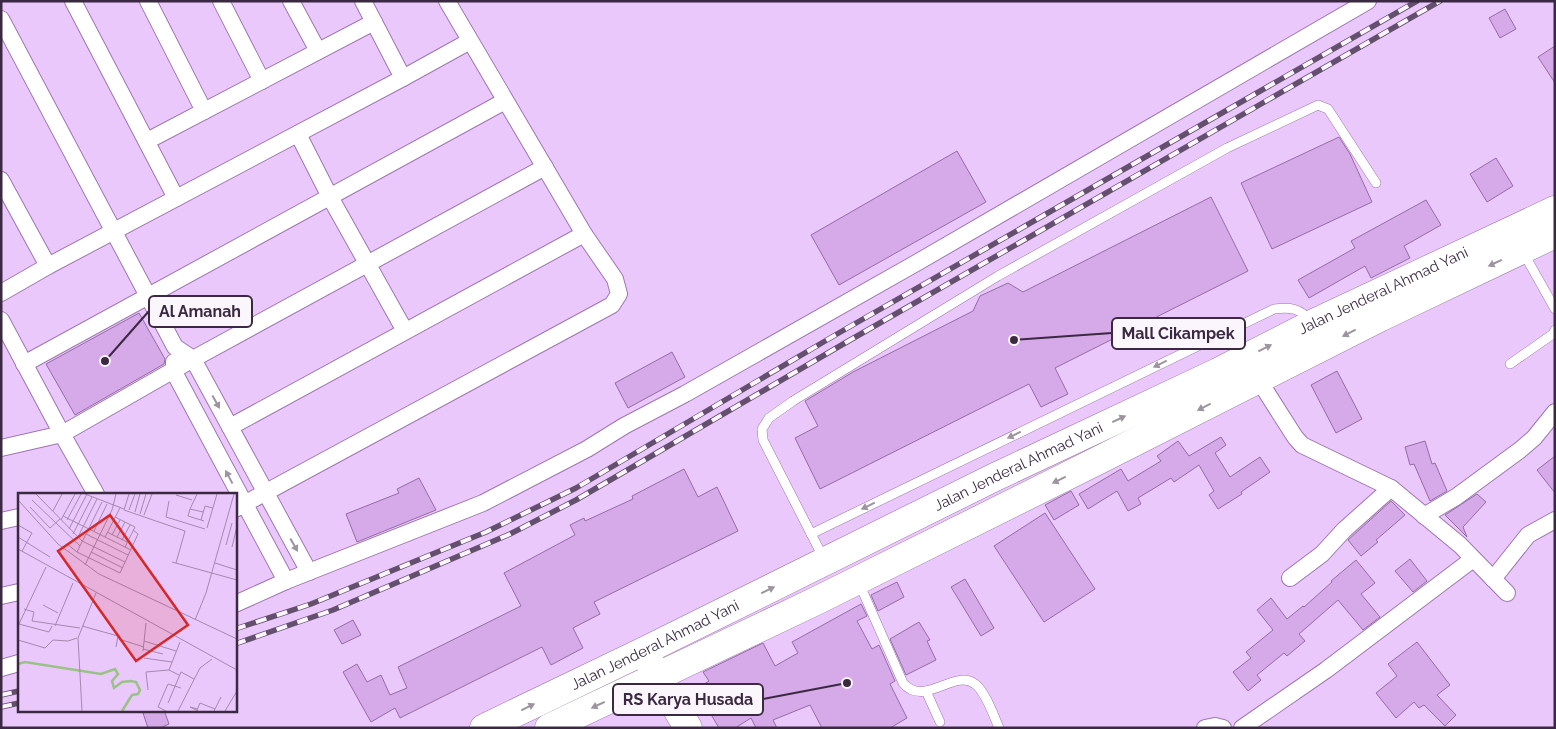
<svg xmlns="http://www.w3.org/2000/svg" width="1556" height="729" viewBox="0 0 1556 729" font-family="Raleway,sans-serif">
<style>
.building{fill:#d6aae9;stroke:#956ba6}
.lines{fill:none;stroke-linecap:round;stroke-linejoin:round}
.lane-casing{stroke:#9f75b1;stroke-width:10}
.street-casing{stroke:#9f75b1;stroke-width:18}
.highway-casing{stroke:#9f75b1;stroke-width:29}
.lane{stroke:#fff;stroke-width:9}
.street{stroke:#fff;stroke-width:16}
.highway{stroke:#fff;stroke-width:28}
.rail-casing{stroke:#654f6e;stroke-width:5.5}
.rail{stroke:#faf6fc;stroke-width:4;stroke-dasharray:11;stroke-linecap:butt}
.oneway{fill:#9d94a0}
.labels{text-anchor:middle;stroke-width:4;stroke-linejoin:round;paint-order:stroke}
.street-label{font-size:15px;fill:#3b2942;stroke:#faf6fc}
.inset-river{fill:none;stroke:#9ac287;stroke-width:2.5}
.inset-road{fill:none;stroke:#a588b1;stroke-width:1}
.view{fill:#d62828;fill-opacity:0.15;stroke:#d62828;stroke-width:2.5}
.inset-edge{fill:none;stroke:#3b2942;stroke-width:2.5}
.leader{fill:none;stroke:#3b2942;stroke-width:2}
.callout-dot{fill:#3b2942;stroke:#faf6fc;stroke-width:2}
.callout{fill:#faf6fc;stroke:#3b2942;stroke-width:2}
.callout-label{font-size:16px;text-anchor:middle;font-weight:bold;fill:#3b2942}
</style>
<rect width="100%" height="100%" fill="#ebc8fb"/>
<!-- building -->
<g class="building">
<path d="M1505,9L1516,29L1500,38L1489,18Z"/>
<path d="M1555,46V83L1538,57Z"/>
<path d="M1339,137L1350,154L1372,202L1272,249L1241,183Z"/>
<path d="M957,151L986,202L839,285L811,235Z"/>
<path d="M1496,158L1513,186L1487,202L1470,174Z"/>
<path d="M1211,197L1248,271L1055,368L1068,394L1041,407L1029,384L820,489L795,438L818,426L805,401L853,372L973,311L980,296L1008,283L1023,292Z"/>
<path d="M1426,200L1441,225L1404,246L1410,258L1371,278L1365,266L1309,298L1298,280L1355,248L1351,241Z"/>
<path d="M139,313L165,359L164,364L75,415L46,364Z"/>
<path d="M672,352L685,377L628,408L615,383Z"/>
<path d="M1337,371L1362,419L1336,433L1311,385Z"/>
<path d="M1221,437L1226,445L1215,453L1230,477L1260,457L1270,472L1241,492L1242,494L1218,509L1209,495L1214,491L1199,465L1174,482L1171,478L1138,498L1141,504L1128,511L1117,491L1088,509L1079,494L1121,469L1128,481L1161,461L1157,456L1178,441L1189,456Z"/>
<path d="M1425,441L1432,464L1435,463L1447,491L1430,501L1414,464L1410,465L1405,447Z"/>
<path d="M1555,456V493L1537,470Z"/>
<path d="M684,469L698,497L717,487L738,531L594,602L600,614L573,628L583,648L551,665L542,647L400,718L395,708L371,722L343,672L357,664L367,682L381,675L390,695L407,688L398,667L521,606L504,573L575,535L570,525L584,518L585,521L633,499L632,496Z"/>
<path d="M419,478L436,510L357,542L346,514L399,493L397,489Z"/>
<path d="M1071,491L1079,505L1054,520L1045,505Z"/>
<path d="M1477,494L1486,502L1463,527L1467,537L1445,515Z"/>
<path d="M1391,501L1405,515L1376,540L1378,542L1361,556L1348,540Z"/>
<path d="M1045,513L1095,589L1044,622L994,546Z"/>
<path d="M1410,559L1427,581L1413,592L1395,571Z"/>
<path d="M1356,560L1375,583L1361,594L1380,617L1363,630L1338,600L1299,634L1305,641L1287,656L1284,653L1257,675L1261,680L1248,691L1233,672L1251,658L1246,652L1273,630L1257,610L1271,598L1287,619L1303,606L1304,607L1332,582L1331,581Z"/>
<path d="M965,579L994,628L981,636L951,587Z"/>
<path d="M897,582L904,597L878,611L871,595Z"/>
<path d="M861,604L867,616L857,621L872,649L879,645L895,681L890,684L907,718L890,728H822L810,705L773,720L777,728H756L751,718L735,728H719L696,689L709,681L703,672L763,643L775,666L798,653L792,642Z"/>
<path d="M353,620L361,635L342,644L334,630Z"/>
<path d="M919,622L930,640L927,641L936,660L906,675L890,639Z"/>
<path d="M1417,642L1450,685L1437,695L1456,715L1445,726L1424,705L1419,708L1414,702L1396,718L1376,693L1397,676L1388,664Z"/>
<path d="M150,710H164L169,724L160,728H148L143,713Z"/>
</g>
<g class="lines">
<defs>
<g id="lane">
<path d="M1523,252L1555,309"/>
<path d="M1510,364L1553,334L1555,330"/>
<path d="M811,534L1274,309C1290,307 1301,308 1311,322"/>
<path d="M824,559L763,440L762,429L769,418L793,401L998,276L1227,148L1318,105L1328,109L1376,183"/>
<path d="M859,583L903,683C924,708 955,668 975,684C985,691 994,716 999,728"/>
<path d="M926,691L940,722"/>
</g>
<g id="street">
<path d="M73,1L176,198"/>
<path d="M148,1L204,111"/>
<path d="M221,1L262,81"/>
<path d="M291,1L318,51"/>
<path d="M363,1L403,78"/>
<path d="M1,19L175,347L193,359L309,572"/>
<path d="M298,134L330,197L405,331"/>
<path d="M147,141L374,22"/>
<path d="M1,180L48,266"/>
<path d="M1,293L48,266L403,78L470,41"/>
<path d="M1,320L62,434L96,494"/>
<path d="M174,362V372L286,581"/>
<path d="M24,364L505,101"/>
<path d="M1258,379L1295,437L1302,445L1391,488L1460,545L1507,593"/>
<path d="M230,427L584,234"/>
<path d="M1,448L62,434L193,359L545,167"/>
<path d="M235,509L612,305L619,294L615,279L584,234L447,1"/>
<path d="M1424,516L1456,497L1520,450L1534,438L1555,412"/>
<path d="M1,521L19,517"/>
<path d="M1290,578L1322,554L1344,530L1391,488"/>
<path d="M1493,579L1528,535L1555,520"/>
<path d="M1,596L19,592"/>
<path d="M235,604L286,581L483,503L587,449L624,426L685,394L918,262L1368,1"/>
<path d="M1,668L19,663"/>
<path d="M1205,728L1215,726L1223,728"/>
<path d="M1242,728L1326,670L1473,559"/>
</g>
<g id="highway">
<path d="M649,661L688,728"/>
<path id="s1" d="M484,728L644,651L995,477L1218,372L1312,324L1555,210"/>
<path d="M549,728L818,600L1101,459L1381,317L1555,234"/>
</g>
</defs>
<!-- lane casing -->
<use href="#lane" class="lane-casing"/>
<!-- street casing -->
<use href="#street" class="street-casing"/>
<!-- highway casing -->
<use href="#highway" class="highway-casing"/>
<!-- lane -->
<use href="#lane" class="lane"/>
<!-- street -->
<use href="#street" class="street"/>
<!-- highway -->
<use href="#highway" class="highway"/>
<defs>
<g id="rail">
<path d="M235,629L311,604L486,532L576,488L837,334L1417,1"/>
<path d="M235,644L333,610L510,534L576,500L845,343L1440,1"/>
<path d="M1,695L19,691"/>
<path d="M1,707L19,703"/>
</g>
</defs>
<!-- rail casing -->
<use href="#rail" class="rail-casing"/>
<!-- rail -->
<use href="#rail" class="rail"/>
</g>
<!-- one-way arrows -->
<defs><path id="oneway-solid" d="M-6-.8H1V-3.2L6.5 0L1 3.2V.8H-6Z" transform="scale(1.25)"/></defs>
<g class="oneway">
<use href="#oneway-solid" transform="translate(1495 263) rotate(155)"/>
<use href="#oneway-solid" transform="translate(1349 333) rotate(153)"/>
<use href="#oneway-solid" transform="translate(1265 348) rotate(-27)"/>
<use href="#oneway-solid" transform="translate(1160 364) rotate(154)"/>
<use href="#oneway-solid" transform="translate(216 402) rotate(61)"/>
<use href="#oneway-solid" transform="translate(1204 407) rotate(153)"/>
<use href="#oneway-solid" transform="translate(1119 419) rotate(-25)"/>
<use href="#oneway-solid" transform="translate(1014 435) rotate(154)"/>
<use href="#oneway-solid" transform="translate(229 477) rotate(-118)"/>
<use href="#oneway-solid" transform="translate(1059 480) rotate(154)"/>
<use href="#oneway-solid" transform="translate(868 506) rotate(154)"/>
<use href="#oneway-solid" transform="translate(294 545) rotate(61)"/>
<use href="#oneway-solid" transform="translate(768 590) rotate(-26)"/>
<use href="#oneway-solid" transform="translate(598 705) rotate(155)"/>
<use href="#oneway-solid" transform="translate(528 707) rotate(-26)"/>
</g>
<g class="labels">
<!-- street labels -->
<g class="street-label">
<text dy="5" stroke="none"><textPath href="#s1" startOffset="1000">Jalan Jenderal Ahmad Yani</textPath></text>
<text dy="5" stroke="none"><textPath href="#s1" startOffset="595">Jalan Jenderal Ahmad Yani</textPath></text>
<text dy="5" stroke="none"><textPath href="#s1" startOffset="190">Jalan Jenderal Ahmad Yani</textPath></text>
</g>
</g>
<!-- overview -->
<g transform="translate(18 493)">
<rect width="219" height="219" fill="#ebc8fb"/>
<path class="inset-river" d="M0,171L7,169L83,181L97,176L100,181L94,188L96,195L104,189L113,188L118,189L122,197L120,201L114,202L104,218"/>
<path class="inset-road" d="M18,1L64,48L107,69M67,1L106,16M111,1L106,17L167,38L158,70M158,2L174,7M0,7L40,51L81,81L219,146M14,7L62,53M151,8L148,24L187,36M12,14L32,35L42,26M172,16L179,1M111,17L117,1M35,18L44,1M117,19L122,1M122,21L128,1M126,22L134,1M45,23L113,57M97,24L117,34L107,54M43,27L57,1M49,27L63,1M183,27L170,23L172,16L185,19M186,28L183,27L187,13L195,15M0,32L14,40L4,58M189,35L199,1M51,36L69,1M76,38L89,11M89,39L109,49M55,41L74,4M68,41L110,62M94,42L102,27M0,44L32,64M60,44L79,6M87,44L102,15M99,44L107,29M104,47L112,32M49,51L59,59L102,80L120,41L115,37M208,52L214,30M214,54L219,33M0,56L219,177M59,59L84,9M73,59L105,75M154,69L219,87M197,70L219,77M67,72L94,17L98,1M25,112L40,120M6,116L16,119L14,128L62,135M177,127L188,100L216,1M1,131L31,139L34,133M0,133L28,74M37,133L55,90M64,133L100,143L98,154M101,146L126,154M0,147L27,155L35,147L50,148L59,145M126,148L158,158M125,156L145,161M125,158L128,130M126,165L154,169M161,182L151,177L162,149M130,197L128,179L151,177M150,210L163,179L176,186M180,216L172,214L180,218M179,217L182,210L197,216M64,218L60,145L78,100M148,218L140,214L150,191L163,195M160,218L182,175L194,166M196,218L203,204M207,218L219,198"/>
<path class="view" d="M92,22L170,132L118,168L40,58Z"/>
<rect width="219" height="219" class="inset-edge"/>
</g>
<!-- callouts -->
<path class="leader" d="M105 361L149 311M1014 340L1112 333M847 683L763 699"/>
<g class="callout-dot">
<circle cx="105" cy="361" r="5"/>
<circle cx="1014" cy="340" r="5"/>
<circle cx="847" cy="683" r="5"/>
</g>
<g class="callout">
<rect x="149" y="296" width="103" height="31" rx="5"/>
<rect x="1112" y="318" width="133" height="31" rx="5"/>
<rect x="613" y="684" width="150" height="31" rx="5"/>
</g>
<g class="callout-label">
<text x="200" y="317">Al Amanah</text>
<text x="1178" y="339">Mall Cikampek</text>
<text x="688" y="705">RS Karya Husada</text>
</g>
<!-- border -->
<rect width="1556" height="729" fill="none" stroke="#3b2942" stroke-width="5"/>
</svg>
